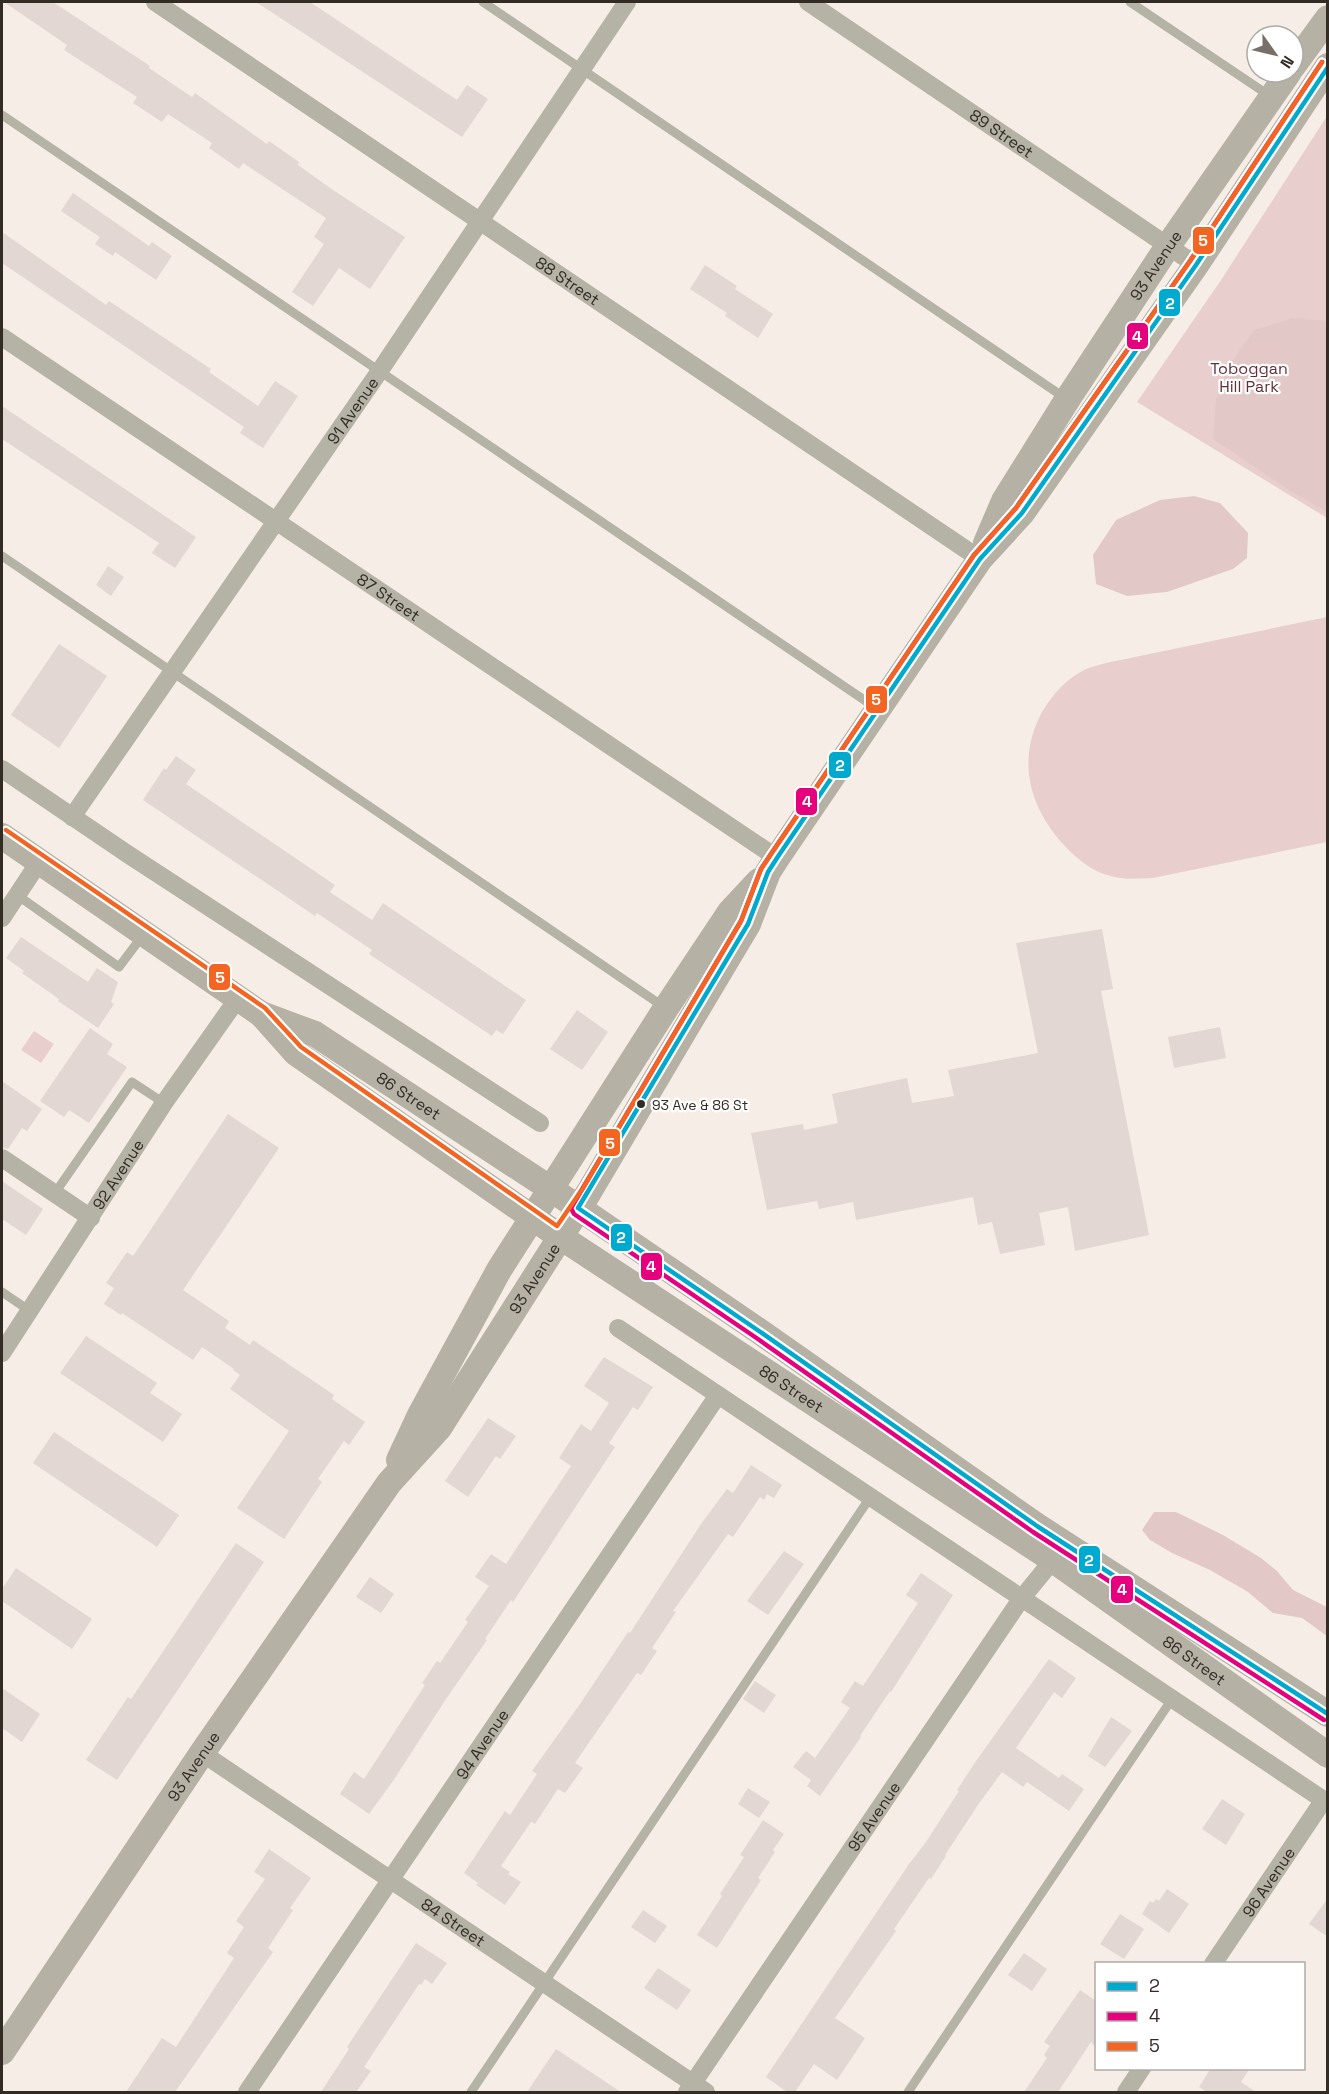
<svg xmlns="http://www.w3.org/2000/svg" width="1329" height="2094" viewBox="0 0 1329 2094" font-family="'Space Grotesk',sans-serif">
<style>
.green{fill:#e8cfce}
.forest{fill:#e2c9c8}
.building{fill:#e2d7d2}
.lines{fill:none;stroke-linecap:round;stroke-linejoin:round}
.lane{stroke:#b5b2a6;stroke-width:9}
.street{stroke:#b5b2a6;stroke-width:18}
.secondary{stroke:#b5b1a5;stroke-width:26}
.bus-1-casing{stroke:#fff;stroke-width:9}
.bus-2-casing{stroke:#fff;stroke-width:9}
.bus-3-casing{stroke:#fff;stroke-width:9}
.bus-1{stroke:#00a9ce;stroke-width:4.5}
.bus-2{stroke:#e5007d;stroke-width:4.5}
.bus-3{stroke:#f26522;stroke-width:4.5}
.bus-dot{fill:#332c25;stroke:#fff;stroke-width:2}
.labels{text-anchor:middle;stroke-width:4.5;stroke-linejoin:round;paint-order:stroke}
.bus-label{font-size:14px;fill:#332c25;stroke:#fff;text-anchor:start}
.street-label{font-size:16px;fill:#332c25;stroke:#fff}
.park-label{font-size:16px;fill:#632f39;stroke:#fff}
.line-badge{stroke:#fff;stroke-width:2}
.badge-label{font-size:16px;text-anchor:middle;font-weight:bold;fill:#fff}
</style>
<rect width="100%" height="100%" fill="#f6eee6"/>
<!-- green -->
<g class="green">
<path d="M1327,116V518L1137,402L1221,280Z"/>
<path d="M1327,617V842L1153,878C1137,879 1122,880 1107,875C1089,870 1074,856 1062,843C1028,804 1017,759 1042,712C1052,695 1066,679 1084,670C1090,667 1099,665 1106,663Z"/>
<path d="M34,1031L54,1044L41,1063L21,1050Z"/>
</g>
<!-- forest -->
<g class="forest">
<path d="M1293,318L1327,321V512L1290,491L1213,439L1216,400L1228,367L1254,330Z"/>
<path d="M1194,496L1220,503L1248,533L1247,558L1233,569L1167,592L1127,596L1096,584L1093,555L1116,520L1160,500Z"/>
<path d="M1154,1512H1176L1223,1535L1261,1558L1277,1571L1293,1590L1327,1607V1636L1302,1618L1273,1613L1248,1592L1210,1570L1172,1553L1150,1540L1142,1530Z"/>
</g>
<!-- building -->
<g class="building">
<path d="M4,2H53L150,66L149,68L192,97L195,93L267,144L269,141L299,162L298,165L333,190L405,237L370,289L339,268L313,306L292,292L324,244L314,237L326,218L243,163L239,169L209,148L212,143L168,114L162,122L133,103L137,97L64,50L67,45Z"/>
<path d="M256,2H310L457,100L467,85L488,99L462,137Z"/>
<path d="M73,193L149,246L152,242L172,256L156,280L115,252L113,256L95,244L100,237L61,211Z"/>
<path d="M2,232L106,305L109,301L211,369L209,372L258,406L275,381L298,396L263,448L240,433L244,427L2,263Z"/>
<path d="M705,265L737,286L735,289L773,314L758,338L725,316L727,313L690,289Z"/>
<path d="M2,406L196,537L175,568L152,553L159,543L2,439Z"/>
<path d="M108,566L124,577L111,596L96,585Z"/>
<path d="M59,644L107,676L59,748L11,715Z"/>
<path d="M176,756L196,770L186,784L335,885L330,892L372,920L383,903L526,1000L503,1034L496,1030L492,1036L369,954L372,950L317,913L315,916L143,800L164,768L166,770Z"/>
<path d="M1102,929L1113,989L1101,991L1149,1235L1075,1251L1068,1207L1039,1213L1045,1245L1000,1254L992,1222L978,1225L973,1197L856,1220L853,1202L819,1209L817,1201L767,1210L751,1133L803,1124L804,1130L838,1123L832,1094L907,1078L912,1103L954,1096L948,1070L1038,1053L1016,943Z"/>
<path d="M21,937L88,982L97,968L118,982L111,1002L114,1004L98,1028L58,1001L59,999L22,973L24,971L6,958Z"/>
<path d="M577,1010L608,1032L582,1070L550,1049Z"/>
<path d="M1220,1027L1226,1058L1174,1068L1168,1037Z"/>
<path d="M90,1028L113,1044L107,1054L127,1067L89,1123L69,1110L64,1117L40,1101Z"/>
<path d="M2,1081L42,1109L27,1131L22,1128L8,1149L2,1147Z"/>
<path d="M228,1114L279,1148L183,1290L229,1321L225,1328L250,1345L253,1340L334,1395L332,1399L365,1422L349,1445L344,1441L318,1479L322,1482L284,1539L237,1508L289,1431L230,1389L240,1375L233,1370L234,1369L202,1347L193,1360L122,1313L121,1315L104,1304L114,1288L106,1283L127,1252L133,1256Z"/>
<path d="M2,1181L43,1209L26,1235L2,1219Z"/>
<path d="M86,1336L157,1383L150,1393L182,1414L163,1442L60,1373Z"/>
<path d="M604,1357L653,1387L638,1410L633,1407L609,1443L615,1447L513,1602L511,1600L485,1639L487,1640L446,1699L393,1781L369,1814L340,1794L354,1772L364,1779L425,1685L422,1683L437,1661L440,1663L468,1622L465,1620L489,1586L475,1577L491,1554L506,1564L571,1466L559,1458L581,1424L591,1431L609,1403L584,1386Z"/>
<path d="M488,1418L516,1436L500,1459L496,1456L468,1497L445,1481Z"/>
<path d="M54,1432L179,1515L157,1547L33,1463Z"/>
<path d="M751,1465L782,1485L774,1498L767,1494L764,1500L760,1497L733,1537L728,1534L673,1611L676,1612L652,1648L657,1651L641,1675L637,1673L575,1763L583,1768L565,1793L558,1789L535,1824L531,1822L501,1866L510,1872L508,1874L521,1882L505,1905L476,1885L478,1883L464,1873L505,1811L510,1815L537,1774L532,1771L580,1704L628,1632L630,1633L701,1524L727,1489L733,1493Z"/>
<path d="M236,1543L264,1562L117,1780L86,1760L128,1697L131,1699Z"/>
<path d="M784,1551L804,1564L768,1615L747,1601Z"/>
<path d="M16,1568L92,1619L72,1649L2,1601V1589Z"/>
<path d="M921,1573L953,1595L891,1692L890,1691L860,1736L861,1737L820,1796L807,1786L811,1780L793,1767L806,1751L815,1758L850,1708L841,1702L855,1681L863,1686L918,1603L906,1595Z"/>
<path d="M370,1577L394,1594L381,1613L356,1597Z"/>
<path d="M1049,1659L1076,1678L1062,1698L1054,1692L1016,1748L1059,1778L1062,1774L1084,1789L1069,1811L1027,1782L1023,1787L1002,1772L978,1805L945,1855L946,1856L931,1879L929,1878L894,1929L896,1931L835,2018L865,2038L837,2080L814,2064L795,2092H787L766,2077L909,1864L926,1842L959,1791L957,1790L976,1761Z"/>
<path d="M755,1681L776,1695L764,1713L743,1699Z"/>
<path d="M2,1688L40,1714L22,1742L2,1728Z"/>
<path d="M1111,1717L1132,1731L1105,1767L1088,1756Z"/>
<path d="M748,1788L770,1802L759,1818L738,1804Z"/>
<path d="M1222,1799L1245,1814L1226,1845L1202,1829Z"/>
<path d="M763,1820L784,1834L773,1850L775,1852L758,1878L761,1880L717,1948L697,1935L722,1896L720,1894L744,1857L740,1855Z"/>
<path d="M269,1849L311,1878L290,1908L293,1910L268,1948L273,1952L175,2092H126L162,2038L176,2047L234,1958L227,1953L244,1927L236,1921L265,1879L254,1872Z"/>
<path d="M1167,1889L1189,1904L1169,1933L1142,1914L1150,1901L1153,1903L1156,1899L1159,1901Z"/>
<path d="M1328,1898V1937L1309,1924Z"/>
<path d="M643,1910L667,1926L655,1943L631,1927Z"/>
<path d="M1120,1914L1144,1929L1124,1959L1100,1944Z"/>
<path d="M416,1943L447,1963L432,1984L425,1979L421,1985L419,1984L364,2067L371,2071L356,2092H321L349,2049L347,2047Z"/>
<path d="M1024,1953L1047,1969L1032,1991L1008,1975Z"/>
<path d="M658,1968L691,1990L677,2010L644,1988Z"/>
<path d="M1080,1990L1096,2001V2047L1091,2042L1058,2092H1024L1047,2058L1044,2055L1050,2046L1044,2042Z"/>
<path d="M556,2049L621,2092H527Z"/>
<path d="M1211,2068H1250L1241,2082L1256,2092H1207L1199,2087Z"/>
</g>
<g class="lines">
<!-- lane -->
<g class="lane">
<path d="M483,2L1065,398"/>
<path d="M1130,2L1270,96"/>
<path d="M2,115L876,708"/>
<path d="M2,556L664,1007"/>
<path d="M17,895L119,967L143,935"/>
<path d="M55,1193L132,1082L164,1103"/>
<path d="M2,1292L30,1311"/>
<path d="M471,2092L871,1496"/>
<path d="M908,2092L1172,1699"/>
</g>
<!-- street -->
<g class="street">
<path id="s1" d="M155,2L980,559"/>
<path id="s2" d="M808,2L1196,265"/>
<path id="s3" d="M2,337L777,858"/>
<path d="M2,769L129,855L540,1123"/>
<path id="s4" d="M72,817L379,372L627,2"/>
<path d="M2,918L39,862"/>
<path d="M2,1158L91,1218"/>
<path d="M618,1328L1328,1803"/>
<path id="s5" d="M2,1353L164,1103L238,998"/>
<path id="s6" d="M202,1753L706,2092"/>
<path id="s7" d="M1213,1964L1323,1801"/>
<path id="s8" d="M247,2092L718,1395"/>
<path id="s9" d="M687,2092L1021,1599L1053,1560L1062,1553"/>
<path d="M1126,2092L1142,2068"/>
</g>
<!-- secondary -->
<g class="secondary">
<path d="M1293,66L1328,18"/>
<path id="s10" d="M986,543L1004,501L1067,400L1168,246L1289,72"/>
<path id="s11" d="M2,836L261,1014L315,1034L551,1189L759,1331L1037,1526L1328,1714"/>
<path id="s12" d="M263,1016L296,1053L559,1236L1053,1560L1328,1755"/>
<path d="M399,1460L420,1415L499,1270L666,1008L730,912L759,881"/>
<path id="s13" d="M2,2052L202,1753L389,1483L439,1428L589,1192L689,1023L748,924L768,872L777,858L980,559L1022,513L1196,265L1328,66"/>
</g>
<defs>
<path id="bus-1" d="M1328,67L1196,265L1022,513L980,559L777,858L768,872L748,924L578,1208L759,1331L1037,1526L1328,1714"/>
<path id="bus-2" d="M1322,62L1190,261L1016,508L974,555L771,854L761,869L741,921L571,1208L574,1214L755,1337L1033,1532L1324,1720"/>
<path id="bus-3" d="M6,830L265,1008L301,1047L557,1226L583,1188L741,921L761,869L771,854L974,555L1016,508L1190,261L1322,62"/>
</defs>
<!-- bus-1 casing -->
<use href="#bus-1" class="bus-1-casing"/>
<!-- bus-2 casing -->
<use href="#bus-2" class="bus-2-casing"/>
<!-- bus-3 casing -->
<use href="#bus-3" class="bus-3-casing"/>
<!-- bus-1 -->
<use href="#bus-1" class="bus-1"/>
<!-- bus-2 -->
<use href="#bus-2" class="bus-2"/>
<!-- bus-3 -->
<use href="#bus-3" class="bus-3"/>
</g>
<!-- markers -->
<circle class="bus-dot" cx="641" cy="1104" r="5"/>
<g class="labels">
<!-- bus labels -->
<g class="bus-label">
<text x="652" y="1110">93 Ave &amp; 86 St</text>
</g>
<!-- street labels -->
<g class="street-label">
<text dy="6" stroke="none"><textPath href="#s2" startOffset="234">89 Street</textPath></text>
<text dy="6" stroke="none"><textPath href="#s10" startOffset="326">93 Avenue</textPath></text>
<text dy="6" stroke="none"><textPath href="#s1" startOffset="498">88 Street</textPath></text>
<text dy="6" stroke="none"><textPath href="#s4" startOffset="494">91 Avenue</textPath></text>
<text dy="6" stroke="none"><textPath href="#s3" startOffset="466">87 Street</textPath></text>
<text dy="6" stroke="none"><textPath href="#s11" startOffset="484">86 Street</textPath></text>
<text dy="6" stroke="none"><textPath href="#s5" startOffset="213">92 Avenue</textPath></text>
<text dy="6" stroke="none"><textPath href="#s13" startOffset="940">93 Avenue</textPath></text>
<text dy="6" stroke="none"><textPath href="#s12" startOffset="648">86 Street</textPath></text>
<text dy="6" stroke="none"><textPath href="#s12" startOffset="1134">86 Street</textPath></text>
<text dy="6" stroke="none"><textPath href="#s8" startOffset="420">94 Avenue</textPath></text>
<text dy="6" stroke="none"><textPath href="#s13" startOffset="344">93 Avenue</textPath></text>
<text dy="6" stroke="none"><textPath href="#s9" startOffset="333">95 Avenue</textPath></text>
<text dy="6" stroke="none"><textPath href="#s7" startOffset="99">96 Avenue</textPath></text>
<text dy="6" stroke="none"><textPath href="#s6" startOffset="303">84 Street</textPath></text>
</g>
<!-- park labels -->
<g class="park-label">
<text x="1249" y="374">Toboggan<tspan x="1249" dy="18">Hill Park</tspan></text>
</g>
</g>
<g class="line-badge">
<rect x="1192" y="226" width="23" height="29" rx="6" fill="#f26522"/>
<rect x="1158" y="288" width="23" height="29" rx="6" fill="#00a9ce"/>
<rect x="1126" y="322" width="23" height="28" rx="6" fill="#e5007d"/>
<rect x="865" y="685" width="23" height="29" rx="6" fill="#f26522"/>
<rect x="828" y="751" width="24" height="28" rx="6" fill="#00a9ce"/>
<rect x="795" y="787" width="23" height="29" rx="6" fill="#e5007d"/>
<rect x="208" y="963" width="23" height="28" rx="6" fill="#f26522"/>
<rect x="598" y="1128" width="23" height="29" rx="6" fill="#f26522"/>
<rect x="610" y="1223" width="23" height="29" rx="6" fill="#00a9ce"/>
<rect x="640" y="1252" width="23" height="29" rx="6" fill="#e5007d"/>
<rect x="1078" y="1545" width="23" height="29" rx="6" fill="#00a9ce"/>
<rect x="1110" y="1575" width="24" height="29" rx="6" fill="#e5007d"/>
</g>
<g class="badge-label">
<text x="1203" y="246">5</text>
<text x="1170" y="309">2</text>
<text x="1137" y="342">4</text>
<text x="876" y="705">5</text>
<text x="840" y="771">2</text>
<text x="807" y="807">4</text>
<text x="220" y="983">5</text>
<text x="610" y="1149">5</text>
<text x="621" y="1243">2</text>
<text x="651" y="1272">4</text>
<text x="1089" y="1566">2</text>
<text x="1122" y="1595">4</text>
</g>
<!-- border -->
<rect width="1329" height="2094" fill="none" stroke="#332c25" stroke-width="6"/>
<!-- legend -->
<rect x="1095" y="1962" width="210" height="108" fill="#ffffff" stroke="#adaba8" stroke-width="1.5"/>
<rect x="1107" y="1982" width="30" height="9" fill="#00a9ce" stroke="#adaba8" stroke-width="1.5"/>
<text x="1149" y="1992" font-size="18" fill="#332c25">2</text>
<rect x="1107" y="2012" width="30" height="9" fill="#e5007d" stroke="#adaba8" stroke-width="1.5"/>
<text x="1149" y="2022" font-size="18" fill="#332c25">4</text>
<rect x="1107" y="2042" width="30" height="9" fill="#f26522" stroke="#adaba8" stroke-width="1.5"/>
<text x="1149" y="2052" font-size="18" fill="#332c25">5</text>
<!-- north arrow -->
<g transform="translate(1275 54) rotate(124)"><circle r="28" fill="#ffffff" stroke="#adaba8" stroke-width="1.5"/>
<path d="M0-4.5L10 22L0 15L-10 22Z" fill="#777069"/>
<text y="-9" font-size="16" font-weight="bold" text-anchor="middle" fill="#332c25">N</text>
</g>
</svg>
